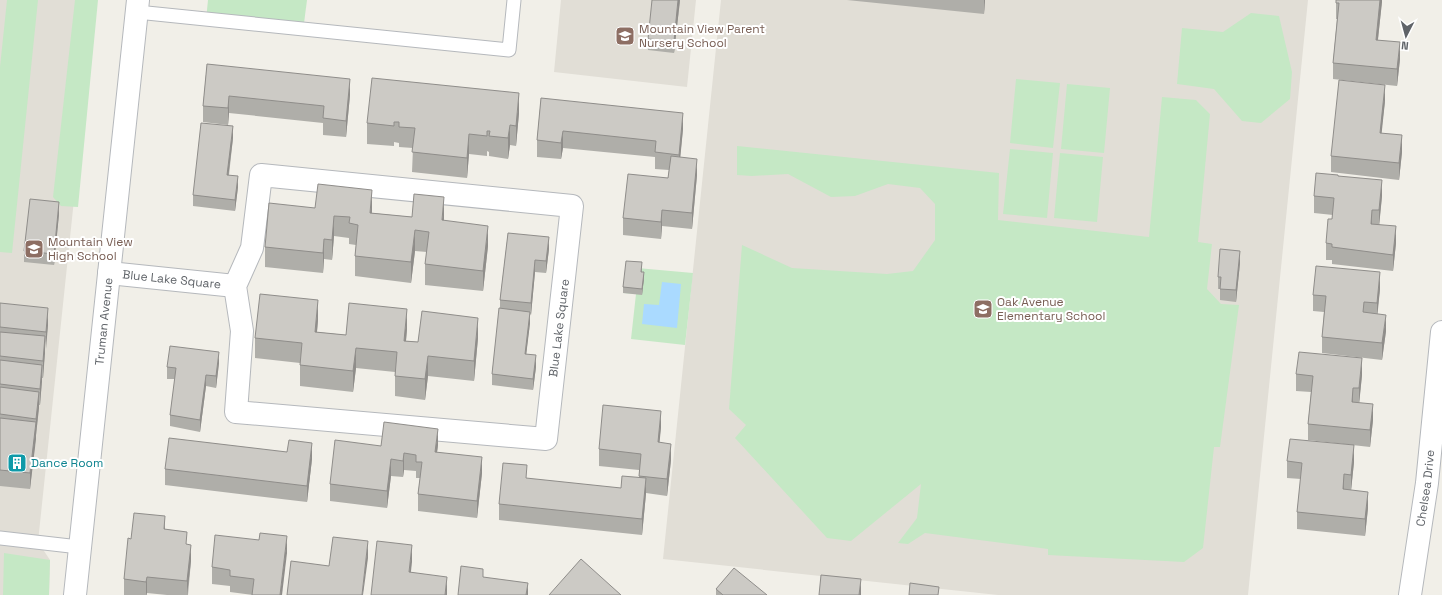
<svg xmlns="http://www.w3.org/2000/svg" width="1442" height="595" viewBox="0 0 1442 595" font-family="'Space Grotesk',sans-serif">
<style>
.education{fill:#e1ded6}
.green{fill:#c5e8c5}
.water{fill:#aadaff}
.lines{fill:none;stroke-linecap:round;stroke-linejoin:round}
.service-casing{stroke:#b5b8bc;stroke-width:15}
.minor-casing{stroke:#b5b8bc;stroke-width:24}
.tertiary-casing{stroke:#b5b8bc;stroke-width:24}
.service{stroke:#fff;stroke-width:13}
.minor{stroke:#fff;stroke-width:22}
.tertiary{stroke:#fff;stroke-width:22}
.wall{fill:#afaea9}
.shaded-wall{fill:#8f8d8a}
.building{fill:#cccac5;stroke:#8f8d8a}
.labels{text-anchor:middle;stroke-width:4;stroke-linejoin:round;paint-order:stroke}
.education-label{font-size:12px;fill:#785e54;stroke:#fff;text-anchor:start}
.street-label{font-size:12px;fill:#5f6368;stroke:#fff}
.culture-label{font-size:12px;fill:#0d838f;stroke:#fff;text-anchor:start}
</style>
<rect width="100%" height="100%" fill="#f1efe8"/>
<!-- education -->
<g class="education">
<path d="M0,0H95L38,542L50,560L49,595H0Z"/>
<path d="M561,0H696L687,87L554,72Z"/>
<path d="M721,0H1308L1248,595H998L663,559Z"/>
</g>
<!-- green -->
<g class="green">
<path d="M7,0H38L12,253L0,252V67Z"/>
<path d="M75,0H98L78,207L61,206L53,197Z"/>
<path d="M208,0H307L303,31L206,20Z"/>
<path d="M1251,13L1279,16L1292,72L1290,99L1261,123L1242,121L1214,89L1177,84L1182,28L1223,32Z"/>
<path d="M1016,79L1060,83L1053,148L1010,143Z"/>
<path d="M1067,84L1110,88L1104,153L1061,149Z"/>
<path d="M1162,97L1196,100L1210,114L1198,242L1212,244L1207,289L1221,304L1239,305L1220,447H1214L1203,548L1184,562L1048,555V549L925,533L908,544L898,543L917,518L921,484L851,541L827,538L735,438L746,425L729,409L742,245L792,268L887,274L913,271L935,240V204L920,188L888,184L855,196L831,197L788,174L752,176L737,175V146L999,173L998,220L1149,237Z"/>
<path d="M1010,149L1053,153L1047,218L1003,214Z"/>
<path d="M1060,153L1103,157L1097,222L1054,218Z"/>
<path d="M626,267L693,273L685,345L631,339L636,294L623,293Z"/>
<path d="M4,553L50,560L49,595H3Z"/>
</g>
<!-- water -->
<path class="water" d="M662,282L681,284L677,328L642,324L644,304L659,305Z"/>
<g class="lines">
<defs>
<g id="service">
<path d="M137,12L509,50L514,0"/>
<path d="M0,538L79,547"/>
</g>
<g id="minor">
<path d="M261,175L572,206L546,439L236,412L242,331L235,286L252,248Z"/>
<path id="s1" d="M109,273L235,286"/>
<path id="s2" d="M1410,595L1427,483L1442,332"/>
</g>
<g id="tertiary">
<path id="s3" d="M75,595L138,0"/>
</g>
</defs>
<!-- service casing -->
<use href="#service" class="service-casing"/>
<!-- minor casing -->
<use href="#minor" class="minor-casing"/>
<!-- tertiary casing -->
<use href="#tertiary" class="tertiary-casing"/>
<!-- service -->
<use href="#service" class="service"/>
<!-- minor -->
<use href="#minor" class="minor"/>
<!-- tertiary -->
<use href="#tertiary" class="tertiary"/>
</g>
<!-- wall -->
<g class="wall">
<path d="M680,0L674,53L648,50V39Z"/>
<path d="M847,0H985L984,14Z"/>
<path d="M1382,0L1378,40L1400,59L1397,86L1333,79V63L1337,19H1336V3Z"/>
<path d="M207,64L350,95L346,137L323,135V123L229,113L228,125L203,122V106Z"/>
<path d="M541,98L683,129L680,157L697,175L692,229L662,226L661,239L623,235V218L668,178L669,170L655,169V157L563,148L561,159L537,157V140Z"/>
<path d="M1385,101L1381,133L1402,152L1399,180L1331,172V156Z"/>
<path d="M519,113L516,146L510,145L508,159L489,156V152L487,151V156L469,154L467,178L412,172L413,148L399,147V143L394,142V146L367,144V123Z"/>
<path d="M233,138L229,175L238,187L235,211L193,206V195Z"/>
<path d="M1338,176L1382,196L1379,224L1396,243L1393,271L1332,264V260H1326V243L1333,215L1314,213V196Z"/>
<path d="M315,208L372,210V213L412,217L444,218V221L488,246L483,291L425,285V264L427,252L415,251L411,283L355,276V256L356,245L349,244V238L334,236L332,260L324,259L323,273L265,267V247Z"/>
<path d="M59,214L54,265L24,262V251Z"/>
<path d="M508,233L549,249L546,273L535,272L531,315L530,314V323L526,354L536,367L533,390L492,385V374L500,308V300Z"/>
<path d="M1240,263L1236,302L1220,300V289H1218V277Z"/>
<path d="M642,268V272L644,278L642,295L623,293V287Z"/>
<path d="M1380,289L1377,314L1386,331L1382,360L1322,353V337L1324,312L1313,311V295Z"/>
<path d="M0,303L48,325L45,349L43,378H42L40,405H39L36,435L30,489L0,486Z"/>
<path d="M318,320L317,332L346,335L407,329L406,341L418,342L478,338L474,381L428,376L425,400L395,396V372L356,368L353,392L300,386V363L255,358V338Z"/>
<path d="M219,363L216,388L206,386L200,432L170,426V415L175,379H167V367Z"/>
<path d="M1296,374L1362,375L1359,403L1373,420L1370,447L1308,440V424L1311,392L1296,391Z"/>
<path d="M661,427L659,442L671,460L667,496L646,493L642,535L499,520V504L621,488L639,477V470L599,466V449Z"/>
<path d="M438,445L437,452L482,473L477,518L418,511V494L420,478H416V471L404,470L403,477L391,476L387,508L330,501V484L381,446Z"/>
<path d="M287,452L312,459L307,502L165,485V469Z"/>
<path d="M1287,461L1354,462L1351,490L1368,508L1365,536L1297,529V512L1301,479L1287,478Z"/>
<path d="M165,529L187,545L191,561L188,595H167L147,593V595H124V579L131,539Z"/>
<path d="M287,553L253,595L230,592V586L212,584V567Z"/>
<path d="M716,589L767,595H716Z"/>
</g>
<!-- shaded-wall -->
<g class="shaded-wall">
<path d="M678,0H680L674,53V41Z"/>
<path d="M984,0H985L984,14Z"/>
<path d="M1380,0H1382V2L1376,56V40Z"/>
<path d="M1400,42V59L1397,86V69Z"/>
<path d="M350,79V95L346,137V121Z"/>
<path d="M1385,85V101L1380,149V133Z"/>
<path d="M519,93V113L516,146V126Z"/>
<path d="M229,96V113L228,125V108Z"/>
<path d="M683,113V129L679,171V155Z"/>
<path d="M510,125V145L508,159V138Z"/>
<path d="M233,126V138L227,186V175Z"/>
<path d="M563,131V148L561,159V143Z"/>
<path d="M469,134V154L467,178V158Z"/>
<path d="M1402,135V152L1399,180V163Z"/>
<path d="M697,159V175L692,229V213Z"/>
<path d="M238,176V187L235,211V200Z"/>
<path d="M1382,180V196L1379,227V210Z"/>
<path d="M372,190V210L370,233V213Z"/>
<path d="M444,197V218L442,241V220Z"/>
<path d="M59,202V214L54,265V254Z"/>
<path d="M662,210V226L661,239V222Z"/>
<path d="M1372,210V226L1371,224Z"/>
<path d="M334,216V236L332,260V240Z"/>
<path d="M488,226V246L483,291V271Z"/>
<path d="M1396,226V243L1393,271V255Z"/>
<path d="M415,230V251L411,283V262Z"/>
<path d="M549,237V249L546,273V261Z"/>
<path d="M324,239V259L323,273V253Z"/>
<path d="M1240,251V263L1236,302V290Z"/>
<path d="M535,260V272L531,315V303Z"/>
<path d="M644,272V278L642,295V289Z"/>
<path d="M1380,272V289L1377,319V303Z"/>
<path d="M318,300V320L315,352V332Z"/>
<path d="M48,308V325L46,349V332Z"/>
<path d="M407,309V329L404,361V341Z"/>
<path d="M530,312V323L525,365V354Z"/>
<path d="M1386,315V331L1382,360V343Z"/>
<path d="M478,318V338L474,381V361Z"/>
<path d="M45,336V353L43,378V361Z"/>
<path d="M356,348V368L353,392V371Z"/>
<path d="M219,352V363L216,388V376Z"/>
<path d="M536,355V367L533,390V379Z"/>
<path d="M428,356V376L425,400V379Z"/>
<path d="M1362,358V375L1359,405V388Z"/>
<path d="M42,365V381L40,405V389Z"/>
<path d="M206,375V386L200,432V420Z"/>
<path d="M1353,388V404L1352,402Z"/>
<path d="M39,392V408L36,435V419Z"/>
<path d="M1373,404V420L1370,447V430Z"/>
<path d="M661,411V427L658,459V442Z"/>
<path d="M36,422V439L30,489V473Z"/>
<path d="M438,429V445L435,468V452Z"/>
<path d="M312,443V459L307,502V486Z"/>
<path d="M671,444V460L667,496V479Z"/>
<path d="M1354,445V462L1351,491V475Z"/>
<path d="M404,453V470L403,477V461Z"/>
<path d="M482,457V473L477,518V501Z"/>
<path d="M391,459V476L387,508V491Z"/>
<path d="M1344,474V491L1343,489Z"/>
<path d="M646,478V494L642,535V519Z"/>
<path d="M1368,492V508L1365,536V519Z"/>
<path d="M165,516V532L164,529Z"/>
<path d="M287,536V553L282,595H280Z"/>
<path d="M368,541V558L363,595H362Z"/>
<path d="M191,545V561L187,595V581Z"/>
<path d="M412,545V562L409,589V572Z"/>
<path d="M147,577V593L146,595V582Z"/>
<path d="M447,577V595H445Z"/>
<path d="M861,579V595H859Z"/>
<path d="M528,583V595H526Z"/>
</g>
<!-- building -->
<g class="building">
<path d="M652,0H678L674,41L648,39Z"/>
<path d="M1336,0H1380L1376,40L1400,42L1397,69L1333,63L1339,3H1336Z"/>
<path d="M207,64L350,79L346,121L323,118L324,106L229,96L228,108L203,106Z"/>
<path d="M372,78L519,93L516,126L510,125L508,138L489,136L490,131H487V136L469,134L467,158L412,152L415,128L399,127V122H394V126L367,123Z"/>
<path d="M1339,80L1385,85L1380,133L1402,135L1399,163L1331,156Z"/>
<path d="M541,98L683,113L679,155L655,152L656,141L563,131L561,143L537,140Z"/>
<path d="M201,123L233,126L227,175L238,176L235,200L193,195Z"/>
<path d="M671,156L697,159L692,213L662,210L661,222L623,218L628,174L668,178Z"/>
<path d="M1316,173L1338,175V176L1382,180L1379,210H1372L1371,224L1396,226L1393,255L1332,247V244L1326,243L1328,219H1332L1334,198L1314,196Z"/>
<path d="M318,184L372,190L370,213L412,217L414,194L444,197L442,220L488,226L483,271L425,264L429,232L415,230L411,262L355,256L358,225L349,223L350,217L334,216L332,240L324,239L323,253L265,247L269,203L315,208Z"/>
<path d="M30,199L59,202L54,254L24,251Z"/>
<path d="M508,233L549,237L546,261L535,260L531,303L500,300Z"/>
<path d="M1220,249L1240,251L1236,290L1220,289L1221,277H1218Z"/>
<path d="M626,261L642,262L641,272H644L642,289L623,287Z"/>
<path d="M1316,266L1380,272L1377,303L1364,302L1363,312L1386,315L1382,343L1322,337L1326,296L1313,295Z"/>
<path d="M260,294L318,300L315,332L346,335L349,303L407,309L404,341L418,342L422,311L478,318L474,361L428,356L425,379L395,376L397,352L356,348L353,371L300,365L302,343L255,338Z"/>
<path d="M0,303L48,308L46,332L0,327Z"/>
<path d="M499,308L530,312L525,354L536,355L533,379L492,374Z"/>
<path d="M0,332L45,336L43,361L0,356Z"/>
<path d="M170,346L219,352L216,376L206,375L200,420L170,415L176,368L167,367Z"/>
<path d="M1299,352L1362,358L1359,388H1353L1352,402L1373,404L1370,430L1308,424L1313,376L1296,374Z"/>
<path d="M0,360L42,365L40,389L0,384Z"/>
<path d="M0,387L39,392L36,419L0,414Z"/>
<path d="M603,405L661,411L658,442L671,444L667,479L639,476L641,454L599,449Z"/>
<path d="M0,418L36,422L30,473L0,470Z"/>
<path d="M384,422L438,429L435,452L482,457L477,501L418,494L422,462H416V455L404,453L403,461L391,459L387,491L330,484L335,440L381,446Z"/>
<path d="M169,438L287,452L289,440L312,443L307,486L165,469Z"/>
<path d="M1290,439L1354,445L1351,475L1344,474L1343,489L1368,492L1365,519L1297,512L1302,463L1287,461Z"/>
<path d="M503,463L527,465L526,478L621,488L622,476L646,478L642,519L499,504Z"/>
<path d="M134,513L165,516L164,529L187,532L186,544L191,545L187,581L147,577L146,582L124,579L128,538L131,539Z"/>
<path d="M260,533L287,536L280,595H252L254,579L230,576V570L212,567L215,535L259,540Z"/>
<path d="M333,537L368,541L362,595H287L291,561L329,566Z"/>
<path d="M377,541L412,545L409,572L447,577L445,595H371Z"/>
<path d="M581,559L621,595H549Z"/>
<path d="M461,566L483,569V577L528,583L526,595H458Z"/>
<path d="M734,568L767,595H723L716,589Z"/>
<path d="M821,575L861,579L859,595H819Z"/>
<path d="M910,583L939,587L938,595H909Z"/>
</g>
<!-- icons -->
<defs>
<symbol id="school-square" viewBox="-11 -11 22 22"><rect x="-9" y="-9" width="18" height="18" rx="4" fill="#8d6e63" stroke="#fff"/><path d="M0-5L7-2L0 1L-7-2ZM-4 1L0 2.5L4 1V4Q0 6-4 4Z" fill="#fff"/></symbol>
<symbol id="building-square" viewBox="-11 -11 22 22"><rect x="-9" y="-9" width="18" height="18" rx="4" fill="#0f9aa8" stroke="#fff"/><path d="M-4-6H4V6H1V3H-1V6H-4ZM-2.5-4.3h1.7v1.8h-1.7ZM.8-4.3h1.7v1.8H.8ZM-2.5-1h1.7V.8h-1.7ZM.8-1h1.7V.8H.8Z" fill="#fff"/></symbol>
</defs>
<g fill-rule="evenodd">
<use href="#school-square" x="614" y="25" width="22" height="22"/>
<use href="#school-square" x="23" y="238" width="22" height="22"/>
<use href="#school-square" x="972" y="298" width="22" height="22"/>
<use href="#building-square" x="6" y="452" width="22" height="22"/>
</g>
<g class="labels">
<!-- education labels -->
<g class="education-label">
<text x="639" y="33">Mountain View Parent<tspan x="639" dy="14">Nursery School</tspan></text>
<text x="48" y="246">Mountain View<tspan x="48" dy="14">High School</tspan></text>
<text x="997" y="306">Oak Avenue<tspan x="997" dy="14">Elementary School</tspan></text>
</g>
<!-- street labels -->
<g class="street-label">
<text dy="4" stroke="none"><textPath href="#s1" startOffset="63">Blue Lake Square</textPath></text>
<text dy="4" stroke="none"><textPath href="#s3" startOffset="275">Truman Avenue</textPath></text>
<text transform="translate(559 328) rotate(-83)" y="4">Blue Lake Square</text>
<text dy="4" stroke="none"><textPath href="#s2" startOffset="108">Chelsea Drive</textPath></text>
</g>
<!-- culture labels -->
<g class="culture-label">
<text x="31" y="467">Dance Room</text>
</g>
</g>
<!-- north arrow -->
<g transform="translate(1406 36) rotate(186)" stroke="#ffffff" stroke-width="3" paint-order="stroke">
<path d="M0-3L7 15L0 10L-7 15Z" fill="#5f6368"/>
<text y="-6" font-size="11" font-weight="bold" text-anchor="middle" fill="#5f6368">N</text>
</g>
</svg>
